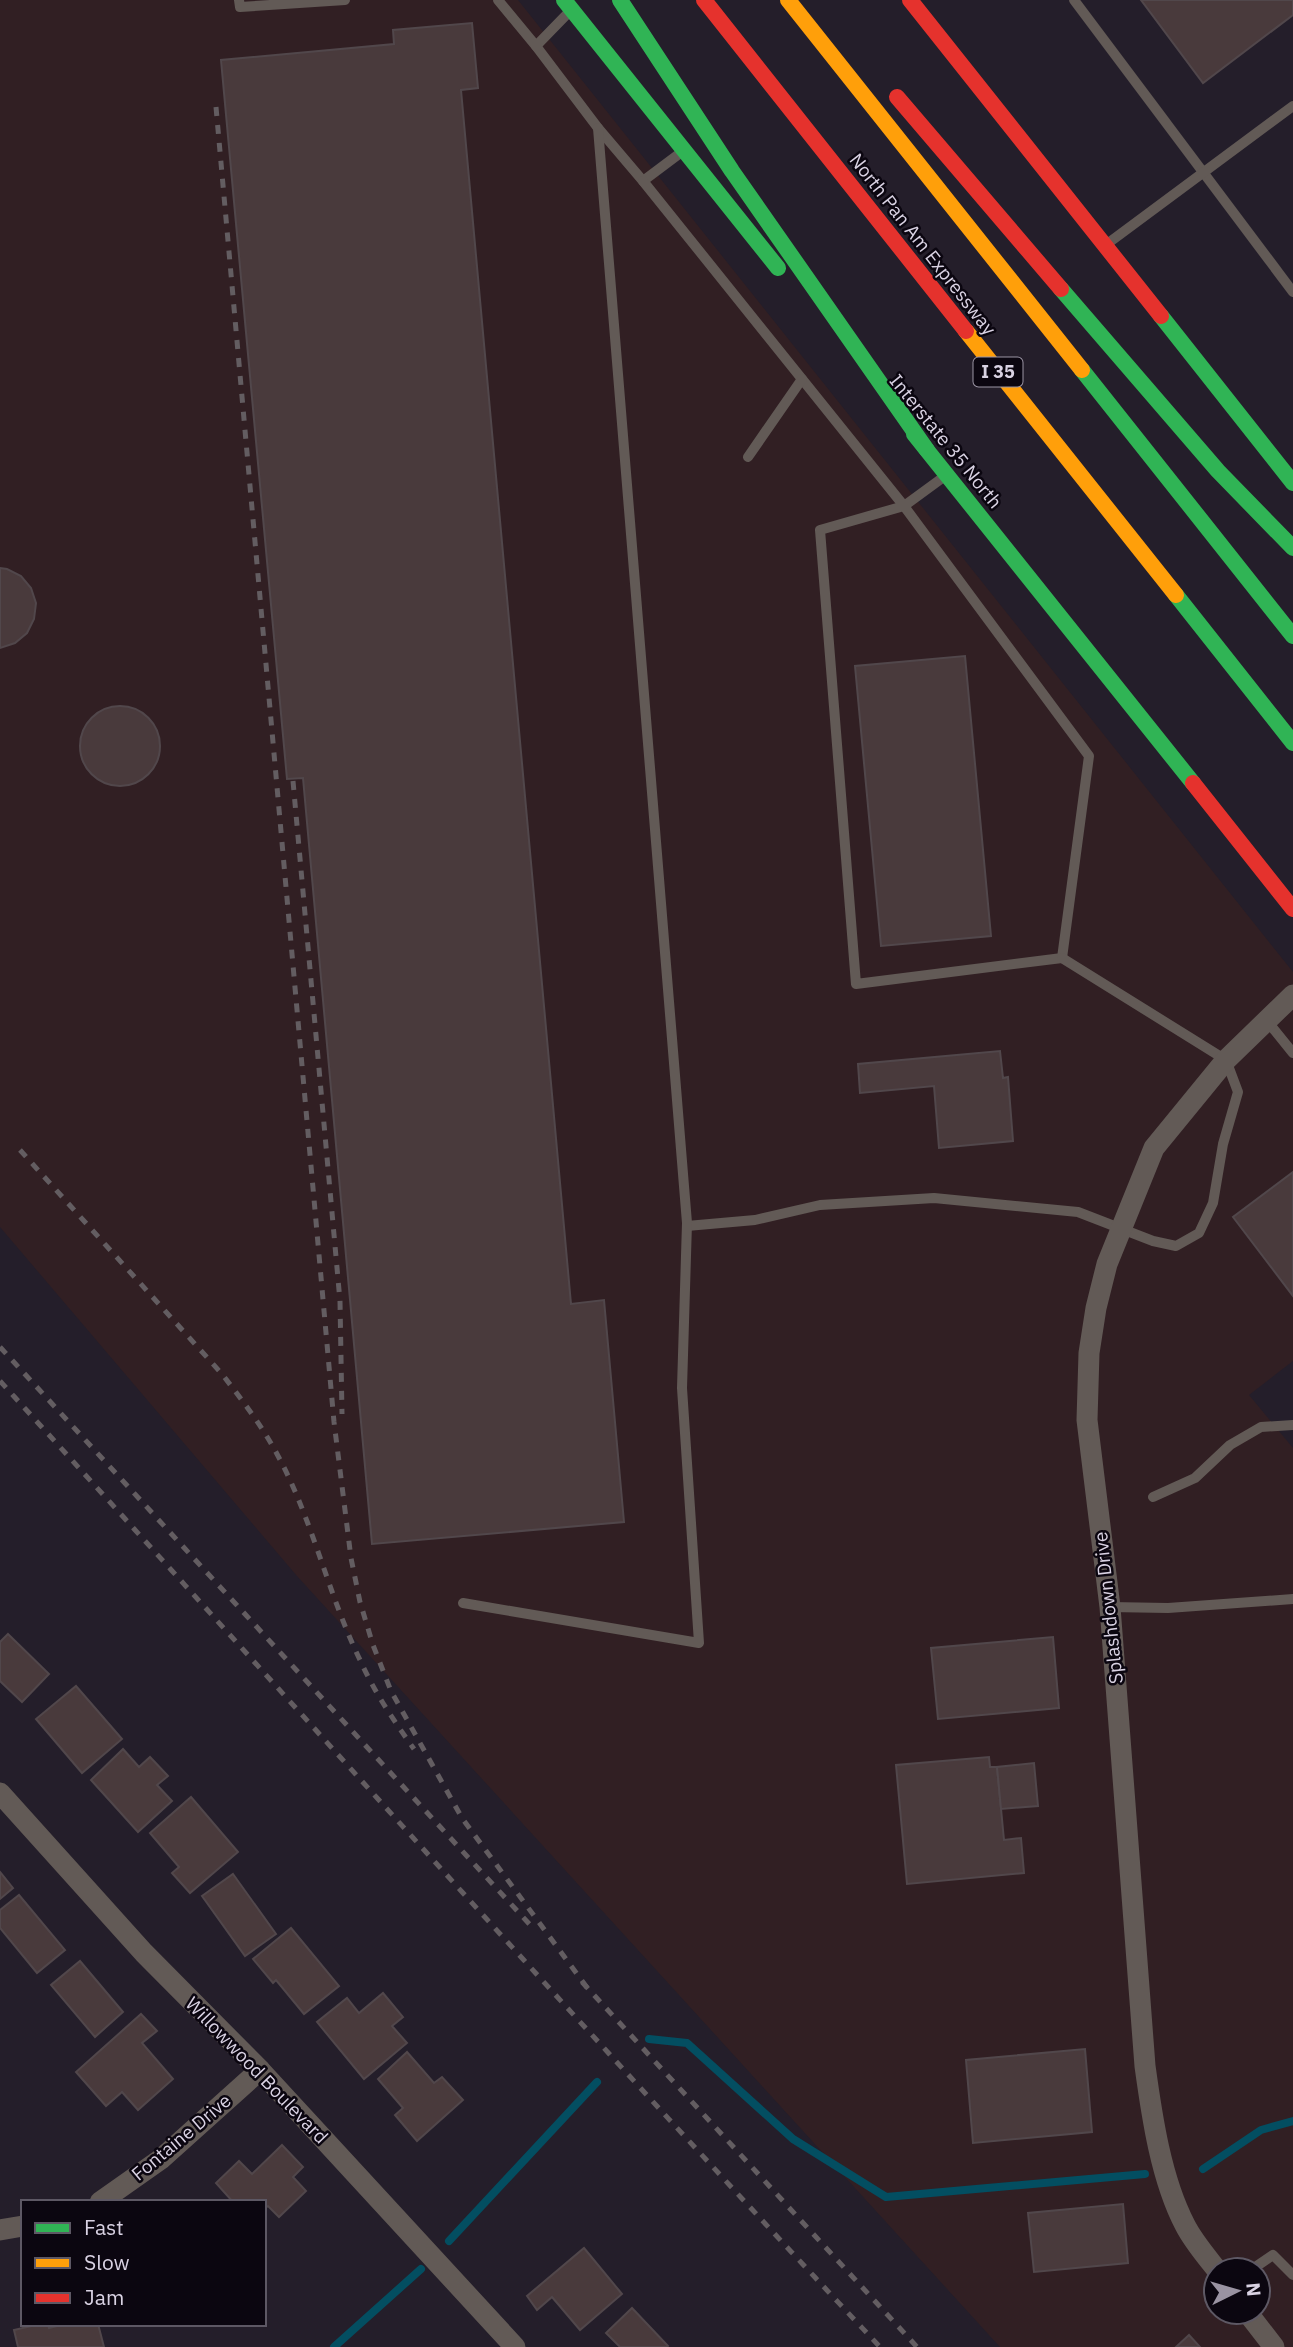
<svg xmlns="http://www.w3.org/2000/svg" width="1293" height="2347" viewBox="0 0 1293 2347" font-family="'IBM Plex Sans',sans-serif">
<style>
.industrial{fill:#311f23;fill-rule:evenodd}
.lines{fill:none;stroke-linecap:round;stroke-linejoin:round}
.stream{stroke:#034e61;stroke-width:8}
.building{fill:#493a3c;stroke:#51474b;stroke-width:2}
.lane{stroke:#625a56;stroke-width:10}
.street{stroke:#625a56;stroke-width:21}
.fast{stroke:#30b455;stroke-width:16}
.slow{stroke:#ff9f0a;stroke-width:16}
.jam{stroke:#e5322d;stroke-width:16}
.rail{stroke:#635d61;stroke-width:5;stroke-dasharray:9 9;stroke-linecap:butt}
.labels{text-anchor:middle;stroke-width:5;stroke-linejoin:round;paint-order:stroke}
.shield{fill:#0b0610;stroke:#9b95a4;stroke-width:2}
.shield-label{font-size:18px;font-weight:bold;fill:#d9d2e3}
.street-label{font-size:19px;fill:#d9d2e3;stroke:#0b0610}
</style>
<rect width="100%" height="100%" fill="#241e2a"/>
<!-- industrial -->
<path class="industrial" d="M0,0H518L1293,972V1361L1249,1395L1293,1448V2347H1000L297,1576L0,1227ZM1216,2270H1258V2312H1216Z"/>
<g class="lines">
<!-- stream -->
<g class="stream">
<path d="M649,2039L687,2043L793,2139L886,2197L1145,2174"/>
<path d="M1203,2169L1261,2130L1293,2121"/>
<path d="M449,2241L597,2082"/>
<path d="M334,2347L421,2269"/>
</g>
</g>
<!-- building -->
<g class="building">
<path d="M1141,0H1293V15L1203,83Z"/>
<path d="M472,23L478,88L461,90L571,1304L604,1300L624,1522L372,1544L303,778L287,779L221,60L394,44L393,30Z"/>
<path d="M0,568L7,569L21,576L31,588L36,603L34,619L27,633L15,643L0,648Z"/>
<path d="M965,656L991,936L881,946L855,666Z"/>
<circle cx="120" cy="746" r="40"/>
<path d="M1000,1051L1003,1078L1008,1077L1013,1141L939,1148L934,1086L860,1093L858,1064Z"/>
<path d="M1293,1172V1296L1233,1217Z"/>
<path d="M8,1634L49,1674L22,1702L0,1681V1642Z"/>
<path d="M1053,1637L1059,1708L938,1719L931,1648Z"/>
<path d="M76,1686L122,1739L82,1773L36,1719Z"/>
<path d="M123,1749L139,1767L150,1757L168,1776L157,1785L172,1801L138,1832L91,1780Z"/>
<path d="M989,1757L990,1767H997L1004,1840L1021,1838L1024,1873L907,1884L896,1765Z"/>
<path d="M1034,1763L1038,1806L1001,1809L997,1767Z"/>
<path d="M191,1797L238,1852L190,1893L172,1873L179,1867L150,1833Z"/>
<path d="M0,1872L13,1888L0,1899Z"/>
<path d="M233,1874L276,1934L245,1956L202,1896Z"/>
<path d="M19,1895L65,1950L37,1973L0,1928V1910Z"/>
<path d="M291,1928L339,1986L304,2014L276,1980L273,1983L253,1959Z"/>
<path d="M80,1961L123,2012L95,2037L51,1985Z"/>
<path d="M383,1993L403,2017L392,2026L407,2043L364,2079L317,2022L347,1998L359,2013Z"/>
<path d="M141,2014L157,2031L142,2043L173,2079L138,2110L122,2092L106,2106L76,2072Z"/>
<path d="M1085,2049L1092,2132L973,2143L966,2060Z"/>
<path d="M407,2052L434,2083L442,2077L463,2100L417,2141L395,2115L403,2108L378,2079Z"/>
<path d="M282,2145L303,2167L293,2177L306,2191L279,2217L268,2206L264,2209V2202H233L216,2183L239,2161L252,2174Z"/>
<path d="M1123,2204L1128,2263L1034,2272L1028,2213Z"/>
<path d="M584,2248L622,2294L580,2330L552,2297L537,2310L527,2296Z"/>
<path d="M632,2308L668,2346L667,2347H620L606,2333Z"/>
<path d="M40,2324H48L49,2328L65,2324H98L104,2347H18L14,2330Z"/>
<path d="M1189,2335L1200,2347H1176Z"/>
</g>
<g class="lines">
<!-- lane -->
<g class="lane">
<path d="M239,0L240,7L345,0"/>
<path d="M498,0L536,46"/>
<path d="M1074,0L1293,292"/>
<path d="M571,10L536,46L598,128L643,181L683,151"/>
<path d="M643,181L904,506L1089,756L1062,958L856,984L820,530L904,506L945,476"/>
<path d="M1107,244L1293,106"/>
<path d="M748,457L802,379"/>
<path d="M1267,1021L1293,1053"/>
<path d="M687,1226L755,1220L820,1205L934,1198L1078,1212L1153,1241L1176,1246L1199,1233L1213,1203L1223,1144L1238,1092L1226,1060L1062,958"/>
<path d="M1153,1497L1195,1478L1230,1445L1261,1427L1293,1425"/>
<path d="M463,1603L699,1643L682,1388L687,1223L598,128"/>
<path d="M1110,1607L1168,1608L1293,1599"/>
<path d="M1251,2270L1273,2255L1293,2275"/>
</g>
<!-- street -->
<g class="street">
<path d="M0,1793L144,1953L260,2070L515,2347"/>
<path d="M100,2202L161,2159L260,2070"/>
<path d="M0,2230L23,2226"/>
<path d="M1217,2270C1206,2256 1193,2241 1185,2225C1161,2179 1152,2117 1145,2066L1110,1607L1087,1420L1089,1353L1096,1308L1107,1264L1154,1148L1226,1060L1293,995"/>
<path d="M1247,2312L1274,2347"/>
</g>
<!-- fast -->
<g class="fast">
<path d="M564,0L778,268"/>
<path d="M620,0L732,171L927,450"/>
<path d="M1061,289L1218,471L1293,548"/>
<path d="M1161,316L1293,483"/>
<path d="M1082,370L1293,636"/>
<path d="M914,434L1193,783"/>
<path d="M1176,595L1293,743"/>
</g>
<!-- slow -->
<g class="slow">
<path d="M788,0L1082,370"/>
<path d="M966,331L1176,595"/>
</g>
<!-- jam -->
<g class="jam">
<path d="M704,0L966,331"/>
<path d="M910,0L1161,316"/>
<path d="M897,97L1061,289"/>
<path d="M1193,783L1293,909"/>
</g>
<!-- rail -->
<g class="rail">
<path d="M216,107L334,1422L351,1558L360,1602L373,1645L391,1691L462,1818L588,1989"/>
<path d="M293,781L340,1301L342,1414"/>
<path d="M20,1150L222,1374C242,1400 262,1426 277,1454C313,1520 328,1595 361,1662C375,1693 394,1721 414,1749"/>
<path d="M0,1347L532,1927"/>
<path d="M0,1381C293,1703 582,2029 880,2347"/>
<path d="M582,1982L917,2347"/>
</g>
</g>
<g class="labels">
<!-- shield labels -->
<rect class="shield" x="973.5" y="357.5" width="49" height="29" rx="5"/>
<g class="shield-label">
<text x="998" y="378">I 35</text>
</g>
<!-- street labels -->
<g class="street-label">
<text transform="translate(923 244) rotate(52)" y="7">North Pan Am Expressway</text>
<text transform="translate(946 441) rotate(51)" y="7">Interstate 35 North</text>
<text transform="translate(1108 1608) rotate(-96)" y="7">Splashdown Drive</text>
<text transform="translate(257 2070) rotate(46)" y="7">Willowwood Boulevard</text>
<text transform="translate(181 2137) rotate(-40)" y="7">Fontaine Drive</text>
</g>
</g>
<!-- legend -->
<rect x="21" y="2200" width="245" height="126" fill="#0b0610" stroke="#5d5864" stroke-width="2"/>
<rect x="35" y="2223" width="35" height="10" fill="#30b455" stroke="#5d5864" stroke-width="2"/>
<text x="84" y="2235" font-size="21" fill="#d9d2e3">Fast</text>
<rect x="35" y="2258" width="35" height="10" fill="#ff9f0a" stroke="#5d5864" stroke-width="2"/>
<text x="84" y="2270" font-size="21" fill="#d9d2e3">Slow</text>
<rect x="35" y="2293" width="35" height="10" fill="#e5322d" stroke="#5d5864" stroke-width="2"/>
<text x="84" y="2305" font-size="21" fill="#d9d2e3">Jam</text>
<!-- north arrow -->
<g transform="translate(1237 2291) rotate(85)"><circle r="33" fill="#0b0610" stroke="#5d5864" stroke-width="2"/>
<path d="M0-5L12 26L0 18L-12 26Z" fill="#9a93a2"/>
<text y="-10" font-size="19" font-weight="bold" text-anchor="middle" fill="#d9d2e3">N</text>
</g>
</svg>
